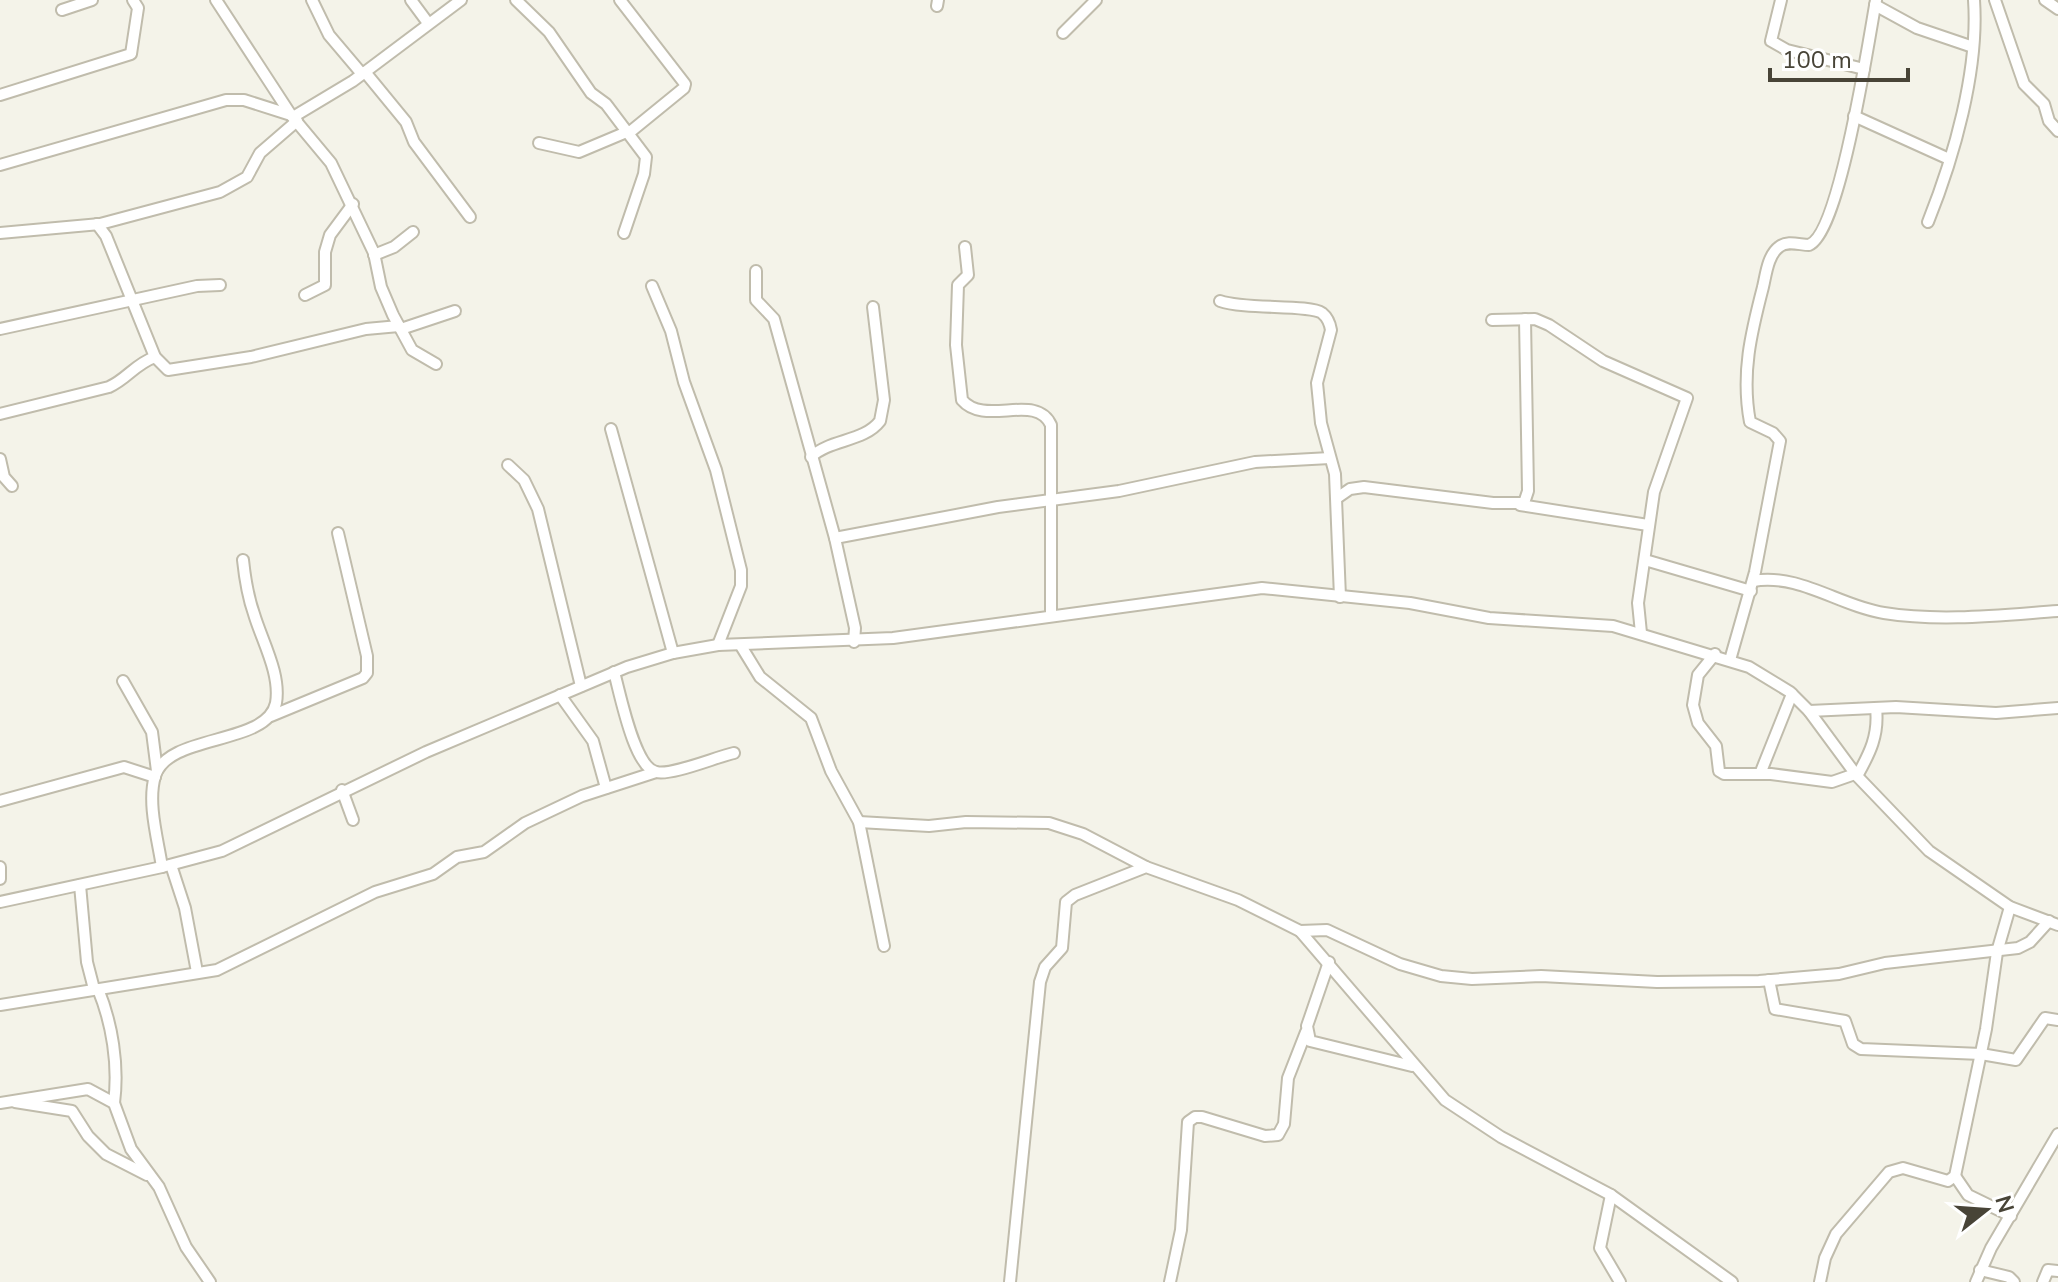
<svg xmlns="http://www.w3.org/2000/svg" width="2058" height="1282" viewBox="0 0 2058 1282" font-family="'Nunito Sans',sans-serif">
<style>
.lines{fill:none;stroke-linecap:round;stroke-linejoin:round}
.minor-casing{stroke:#c0bcac;stroke-width:14}
.minor{stroke:#fff;stroke-width:10}
</style>
<rect width="100%" height="100%" fill="#f4f3e9"/>
<g class="lines">
<defs>
<g id="minor">
<path d="M216,0L291,115L331,163L374,253L381,287L393,315L412,350L436,364"/>
<path d="M312,0L329,35L362,74"/>
<path d="M411,0L428,23"/>
<path d="M516,0L549,32L591,93L606,104L646,157L644,174L624,233"/>
<path d="M620,0L685,84L684,88L630,132"/>
<path d="M1781,0L1771,41L1787,50L1864,69"/>
<path d="M1995,0L2024,84L2044,104L2049,121L2058,131"/>
<path d="M2045,0L2058,9"/>
<path d="M1875,5L1917,28L1973,47"/>
<path d="M937,6L938,0"/>
<path d="M62,10L92,0"/>
<path d="M1063,33L1096,0"/>
<path d="M365,72L406,122L414,142L470,217"/>
<path d="M0,95L131,54L138,8L133,0"/>
<path d="M1854,116L1949,159"/>
<path d="M293,117L353,81L461,0"/>
<path d="M539,143L579,152L629,131"/>
<path d="M0,165L226,100H244L291,115"/>
<path d="M1928,222C1954,157 1979,70 1974,0"/>
<path d="M97,224L106,236L155,357L168,370L251,357L366,329L399,326"/>
<path d="M0,233L100,224L220,192L247,177L260,153L297,121"/>
<path d="M965,247L968,275L958,285L956,345L962,400C985,427 1036,392 1051,425V616"/>
<path d="M374,255L394,247L413,232"/>
<path d="M756,271V300L774,319L835,538L855,628L854,642"/>
<path d="M652,286L671,331L684,382L716,470L741,570V586L718,645"/>
<path d="M305,295L325,285V252L330,235L353,204"/>
<path d="M1220,301C1245,310 1309,304 1322,313C1327,317 1330,324 1331,330L1317,383L1321,423L1335,474L1340,597"/>
<path d="M1492,320L1535,319L1549,325L1603,361L1687,398L1654,492L1638,603L1641,633"/>
<path d="M0,329L197,286L220,285"/>
<path d="M401,329L455,311"/>
<path d="M0,414L109,387C127,379 135,364 155,357"/>
<path d="M611,429L673,653"/>
<path d="M811,457C830,439 864,442 880,421L884,400L873,307"/>
<path d="M0,459L4,477L12,486"/>
<path d="M508,465L524,480L538,509L581,686"/>
<path d="M1337,498L1350,489L1364,487L1493,503H1524L1528,491L1525,319"/>
<path d="M1520,505L1648,525"/>
<path d="M835,538L998,507L1119,491L1255,462L1330,458"/>
<path d="M1645,560L1751,591"/>
<path d="M1753,581C1800,573 1839,606 1884,613C1941,622 2001,615 2058,611"/>
<path d="M741,646L760,677L811,718L831,771L859,822L884,946"/>
<path d="M1715,654L1698,675L1693,705L1698,723L1716,746L1719,771L1724,774H1771L1832,782L1855,774"/>
<path d="M1730,660L1755,572L1780,441L1773,433L1750,422C1741,374 1751,333 1763,287C1766,274 1768,255 1779,247C1787,240 1800,245 1809,245C1840,233 1869,38 1876,0"/>
<path d="M614,672C620,693 634,767 656,772C671,776 716,757 734,753"/>
<path d="M123,681L152,732L157,771"/>
<path d="M560,695L593,741L606,788"/>
<path d="M1809,711L1896,707L1996,713L2058,708"/>
<path d="M271,716L363,678L367,673V656L338,533"/>
<path d="M1760,774L1792,694"/>
<path d="M1857,776C1870,753 1879,735 1876,708"/>
<path d="M342,790L353,820"/>
<path d="M0,801L124,767L155,777"/>
<path d="M859,822L929,826L966,822L1049,823L1083,834L1146,867"/>
<path d="M171,865L185,908L197,972"/>
<path d="M0,867V879"/>
<path d="M162,867C158,840 147,803 155,776C168,733 267,746 276,703C281,674 262,641 254,614C248,597 245,579 243,560"/>
<path d="M80,885L87,962L94,989"/>
<path d="M0,902L162,867L222,851L426,752L627,667L673,653L718,645L893,638L1262,588L1410,603L1489,618L1613,626L1749,667L1790,692L1809,711L1857,776L1929,851L2010,907L2058,925"/>
<path d="M1300,931L1445,1100L1501,1137L1611,1195L1732,1282"/>
<path d="M1329,962L1307,1026L1310,1041L1412,1066"/>
<path d="M1769,980L1775,1009L1845,1021L1853,1044L1861,1049L1981,1054L2016,1060L2045,1018L2058,1020"/>
<path d="M98,989C112,1023 119,1065 114,1103"/>
<path d="M0,1005L217,970L375,892L433,874L457,857L484,852L525,823L582,796L656,772"/>
<path d="M15,1102L72,1111L88,1136L106,1154L147,1175"/>
<path d="M0,1103L88,1089L114,1103L131,1149L159,1187L186,1247L210,1282"/>
<path d="M1955,1176L1968,1195L2011,1216"/>
<path d="M1611,1195L1600,1248L1620,1282"/>
<path d="M1980,1270L2009,1277L2014,1282"/>
<path d="M1010,1282L1040,982L1045,967L1062,948L1066,902L1075,895L1146,867L1238,900L1300,931L1327,930L1400,964L1441,976L1472,979L1541,976L1657,982L1759,981L1839,974L1885,963L2018,948L2030,942L2049,921"/>
<path d="M1170,1282L1181,1230L1188,1122L1195,1117H1202L1265,1136L1278,1135L1284,1124L1288,1078L1306,1032"/>
<path d="M1820,1282L1825,1258L1836,1234L1889,1172L1903,1168L1948,1181L1955,1176L1986,1029L1997,952L2010,907"/>
<path d="M1976,1282L1991,1248L2058,1134"/>
<path d="M2043,1282L2048,1270L2058,1271"/>
</g>
</defs>
<!-- minor casing -->
<use href="#minor" class="minor-casing"/>
<!-- minor -->
<use href="#minor" class="minor"/>
</g>
<!-- north arrow -->
<g transform="translate(1986 1210) rotate(73)" stroke="#ffffff" stroke-width="6" paint-order="stroke">
<path d="M0-6L14 30L0 20L-14 30Z" fill="#484437"/>
<text y="-12" font-size="22" font-weight="bold" text-anchor="middle" fill="#484437">N</text>
</g>
<!-- scale -->
<path d="M1770 68v12h138v-12" fill="none" stroke="#484437" stroke-width="4"/>
<text x="1782" y="68" font-size="24" fill="#484437" stroke="#ffffff" stroke-width="6" paint-order="stroke">100 m</text>
</svg>
